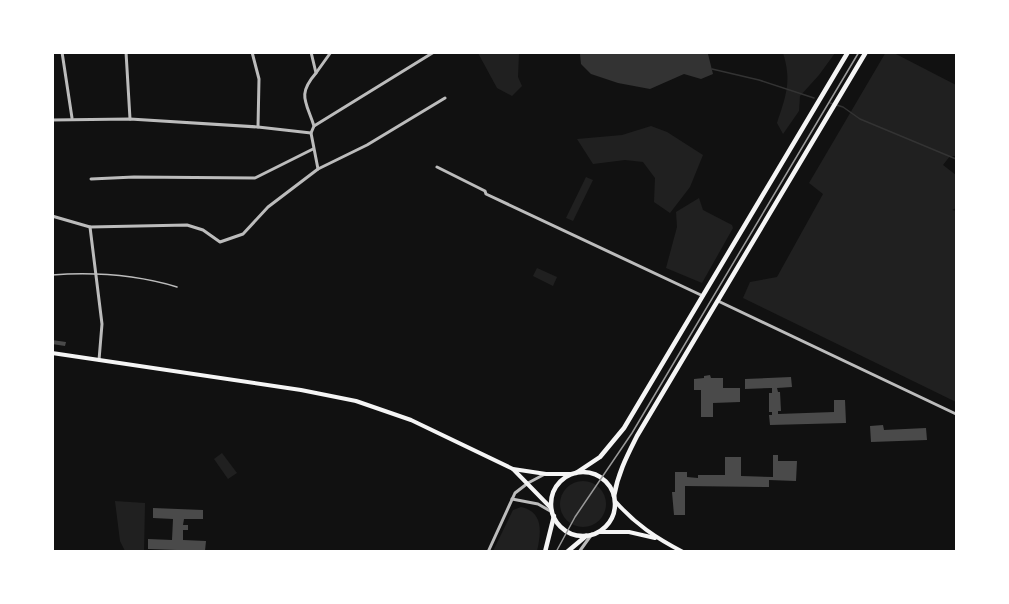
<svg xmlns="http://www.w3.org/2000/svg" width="1009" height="604" viewBox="0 0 1009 604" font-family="'Times New Roman',serif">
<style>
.green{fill:#202020}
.water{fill:#333}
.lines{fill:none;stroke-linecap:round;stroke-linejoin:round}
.stream{stroke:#333;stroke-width:1.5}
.building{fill:#4a4a4a}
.service{stroke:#bcbcbc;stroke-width:1.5}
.minor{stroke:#bcbcbc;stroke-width:3}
.tertiary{stroke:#bcbcbc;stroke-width:3}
.secondary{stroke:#f5f5f5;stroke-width:4}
.primary{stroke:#f5f5f5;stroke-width:4.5}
.tram{stroke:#9a9a9a;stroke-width:1.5}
</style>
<rect width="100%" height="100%" fill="#111"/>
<!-- green -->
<g class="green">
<path d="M886,52L894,53L956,85V156H950L943,165L956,175V208L952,210L956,211V402L743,298L750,282L777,277L823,194L809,183Z"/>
<path d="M478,53H519L518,77L522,86L512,96L497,88Z"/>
<path d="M783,53H835L819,75L800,96L799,111L783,134L777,123C786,96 792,81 783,53Z"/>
<path d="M651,126L667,132L703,155L690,187L670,213L654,202L655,178L643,162L625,160L593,164L577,139L622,135Z"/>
<path d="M586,177L593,180L573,221L566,218Z"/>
<path d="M699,198L703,210L732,225L733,228L702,283L666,268L677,227L676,212Z"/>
<path d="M537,268L557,277L553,286L533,276Z"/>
<path d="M222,453L237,473L228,479L214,459Z"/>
<circle cx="583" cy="504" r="23"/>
<path d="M115,501L145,503L144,551H125L120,541Z"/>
<path d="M521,507C544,512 541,533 537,551H493L513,510Z"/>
</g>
<!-- water -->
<path class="water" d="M585,53H704L708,54L713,74L701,79L684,74L650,89L618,83L591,74L581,64L580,54Z"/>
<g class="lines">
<!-- stream -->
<g class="stream">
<path d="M712,69L759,80L814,98"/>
<path d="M830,103L843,107L860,119L956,159"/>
</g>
</g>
<!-- building -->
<g class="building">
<path d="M52,340L66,342L65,346L52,344Z"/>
<path d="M710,375L711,378H723V388H740V402L713,403V417H701V390H694V379L704,378V376Z"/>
<path d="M791,377L792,387L777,388L778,392H780L781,411H778V414L834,412V400H845L846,423L770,425L769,415H772V412H769V393H772V388L745,389V379Z"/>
<path d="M883,425L884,430L926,428L927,440L871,442L870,426Z"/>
<path d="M773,455H778V461H797L796,481L769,480V487L685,486V515H674L672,492H675V472H687V477L698,478V475H725V457H741V476L773,477Z"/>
<path d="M153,508L203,510V519H184L183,525H188V530H183V540L206,541L205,551L148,549V539L172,540L173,519L153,518Z"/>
</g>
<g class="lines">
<!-- service -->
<path class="service" d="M52,275C93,272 137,275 177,287"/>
<!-- minor -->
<g class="minor">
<path d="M62,52L72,118"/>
<path d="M126,52L130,119"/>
<path d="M252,52L259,79L258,127"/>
<path d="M311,52L316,73C297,95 306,101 314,126L311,133L318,169"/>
<path d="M316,73L331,52"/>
<path d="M52,120L130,119L258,127L311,133"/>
<path d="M314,126L434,52"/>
<path d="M437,167L485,191L486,194L703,296"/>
<path d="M91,179L134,177L255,178L313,149"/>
<path d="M52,216L90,227L187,225L203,230L220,242L243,234L268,207L318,169L367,145L445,98"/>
<path d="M90,227L102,324L99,360"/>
<path d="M718,301L956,414"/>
</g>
<!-- tertiary -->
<g class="tertiary">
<path d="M512,499L538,504L552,512"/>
<path d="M488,552L515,493L528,483L545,474"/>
<path d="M579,552L592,534"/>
</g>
<!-- secondary -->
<g class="secondary">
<path d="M52,353L301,390L356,401L411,420L513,469L546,474H570"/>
<path d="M513,469L551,508"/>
<path d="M615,501C635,524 656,538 683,552"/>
<path d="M599,532H629L655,538"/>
</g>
<!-- primary -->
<g class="primary">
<circle cx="583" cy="504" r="32"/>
<path d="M576,473L600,457L624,428L848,52"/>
<path d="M614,496C618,473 627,456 637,436L866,52"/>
<path d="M545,552L554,516"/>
<path d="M567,552L586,536"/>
</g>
<!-- tram -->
<path class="tram" d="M556,552L575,517L632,433L859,52"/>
</g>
<!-- border -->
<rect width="1009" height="604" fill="none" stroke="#ffffff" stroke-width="108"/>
</svg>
